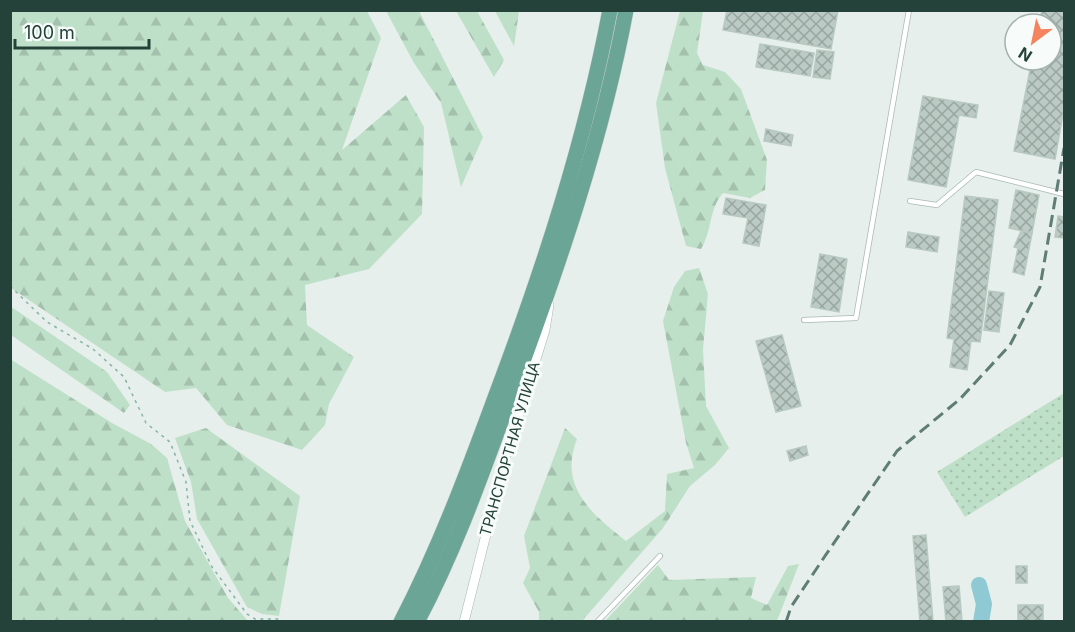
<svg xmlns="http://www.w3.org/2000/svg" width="1075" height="632" viewBox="0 0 1075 632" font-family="Inter,sans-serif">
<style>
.forest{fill:url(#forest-firs)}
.park{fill:url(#park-dots)}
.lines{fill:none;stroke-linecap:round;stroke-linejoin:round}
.river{stroke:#8ec9d4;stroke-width:16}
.building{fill:url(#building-cross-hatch);stroke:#b8c9c2;stroke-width:1.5}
.service-casing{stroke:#a8b8b2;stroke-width:6}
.minor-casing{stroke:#a8b8b2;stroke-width:10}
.primary-casing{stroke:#c2cac8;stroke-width:16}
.path{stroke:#86b3a5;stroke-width:1.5;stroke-dasharray:3 4.5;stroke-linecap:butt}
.service{stroke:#fff;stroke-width:4.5}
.minor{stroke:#fff;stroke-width:9}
.primary{stroke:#6aa596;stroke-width:15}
.rail{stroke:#5f7d75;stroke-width:3;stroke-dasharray:12 6;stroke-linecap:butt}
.labels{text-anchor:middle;stroke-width:6;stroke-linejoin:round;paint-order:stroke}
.street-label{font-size:15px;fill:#24423a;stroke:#f7fbf9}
</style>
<defs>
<pattern id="forest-firs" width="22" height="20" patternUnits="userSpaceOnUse" patternTransform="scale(1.5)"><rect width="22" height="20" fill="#bfe0c8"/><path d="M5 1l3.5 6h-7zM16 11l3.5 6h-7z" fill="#a4c1ad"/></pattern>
<pattern id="park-dots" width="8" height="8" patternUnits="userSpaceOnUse" patternTransform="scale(1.5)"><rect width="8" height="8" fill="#bfe0c8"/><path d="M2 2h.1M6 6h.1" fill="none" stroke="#a4c1ad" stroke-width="1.8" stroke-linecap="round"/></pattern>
<pattern id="building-cross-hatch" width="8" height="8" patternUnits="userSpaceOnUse" patternTransform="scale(1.5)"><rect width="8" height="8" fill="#bbcac4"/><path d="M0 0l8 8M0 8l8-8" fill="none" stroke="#98a6a0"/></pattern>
</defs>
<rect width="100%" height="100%" fill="#e6efeb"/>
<!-- forest -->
<g class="forest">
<path d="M11,10L367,11L381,38L342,150L406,95L424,127L422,214L369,269L305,285L307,325L354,357L329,404L325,425L302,450L227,425L196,388L165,392L11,288Z"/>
<path d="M386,11H419L483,137L461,187L441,103L414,63Z"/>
<path d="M456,11H477L504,60L494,77Z"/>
<path d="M495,11H519L514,46Z"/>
<path d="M680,11H703L697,53L703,65L725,72L741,89L767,160L765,190L750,198L723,193C709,208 712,232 701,249L686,246L665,168L656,103Z"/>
<path d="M699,268L708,294L703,349L706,406L729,448L715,465L690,486L663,528L582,621H539V612L523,583L530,568L524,536L565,428L577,439C558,487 592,514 626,541L665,511L667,474L694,468L686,443L663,321L674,287L685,271Z"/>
<path d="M10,306L107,372L130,405L124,413L11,335Z"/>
<path d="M10,359L112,423L151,444L167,458L185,521L228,598L248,621H11Z"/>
<path d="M206,428L300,496L279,616L262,614L247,607L197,519L191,482L175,438Z"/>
<path d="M799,564L777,621H605L658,565L669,580L756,577L751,598L767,605L788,566Z"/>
</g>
<!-- park -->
<path class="park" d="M1064,393V456L965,517L937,472Z"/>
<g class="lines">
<!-- river -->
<path class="river" d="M979,585L984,604L981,622"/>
</g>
<!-- building -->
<g class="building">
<path d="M727,10H838L831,49L723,30Z"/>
<path d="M1042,10H1064V108L1055,159L1014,151L1032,60H1051V24H1039Z"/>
<path d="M760,44L814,53L810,76L756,67Z"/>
<path d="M817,50L834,52L830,79L813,77Z"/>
<path d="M923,96L978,105L976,118L959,115L946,187L908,180Z"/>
<path d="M766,129L793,135L791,146L764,141Z"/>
<path d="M1016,190L1039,195L1032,233L1009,228Z"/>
<path d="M965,196L998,200L980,342L971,341L967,370L950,367L954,339L947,338Z"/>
<path d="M726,198L766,205L759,246L743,243L748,218L723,214Z"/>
<path d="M1058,216L1064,217V238L1055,237Z"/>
<path d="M1021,231L1032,233L1024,275L1013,272L1018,248L1014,247Z"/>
<path d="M908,232L939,237L937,252L906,247Z"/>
<path d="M820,254L847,259L839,312L811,307Z"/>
<path d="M989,291L1004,293L999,332L984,330Z"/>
<path d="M782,335L801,406L776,412L756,341Z"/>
<path d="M806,446L808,455L790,461L787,451Z"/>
<path d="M926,535L933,622H920L913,536Z"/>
<rect x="1016" y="566" width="11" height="17"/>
<path d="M959,586L962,622H946L943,587Z"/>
<rect x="1018" y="605" width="25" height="17"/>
</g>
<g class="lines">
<defs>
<g id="service">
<path d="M910,201L937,205L976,172L1064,194"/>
<path d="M804,320L856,318L909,10"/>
<path d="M597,622L660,556"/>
</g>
<path id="minor" d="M464,622L506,455L545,330L549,305"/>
<g id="primary">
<path d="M401,622C439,549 468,471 496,395C543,270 585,142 610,10"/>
<path d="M417,622C457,547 485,465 514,386C559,264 602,139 626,10"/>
</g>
</defs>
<!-- service casing -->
<use href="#service" class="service-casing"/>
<!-- minor casing -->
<use href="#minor" class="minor-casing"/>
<!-- primary casing -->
<use href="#primary" class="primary-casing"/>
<!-- path -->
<path class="path" d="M10,286L47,322L93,349L124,377L146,423L170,442L186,482L190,521L212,567L247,614L255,619H280"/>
<!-- service -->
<use href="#service" class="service"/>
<!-- minor -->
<use href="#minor" class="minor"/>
<!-- primary -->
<use href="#primary" class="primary"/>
<!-- rail -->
<path class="rail" d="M786,622L791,607L825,556L897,451L960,399L1010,345L1040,287L1064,148"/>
</g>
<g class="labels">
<!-- street labels -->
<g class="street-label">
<text transform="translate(510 449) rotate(-74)" y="5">ТРАНСПОРТНАЯ УЛИЦА</text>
</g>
</g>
<!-- border -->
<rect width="1075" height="632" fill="none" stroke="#24423a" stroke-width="24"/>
<!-- north arrow -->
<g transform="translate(1033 42) rotate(212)"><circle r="28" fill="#f7fbf9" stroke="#a3b1ad" stroke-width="1.5"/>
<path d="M0-4.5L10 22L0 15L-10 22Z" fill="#f4845f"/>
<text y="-9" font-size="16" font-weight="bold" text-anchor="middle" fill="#24423a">N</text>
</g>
<!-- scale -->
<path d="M15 39v9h134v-9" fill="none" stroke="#24423a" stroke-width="3"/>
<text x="24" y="39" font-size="18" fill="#24423a" stroke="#f7fbf9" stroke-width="4.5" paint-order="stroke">100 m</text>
</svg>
